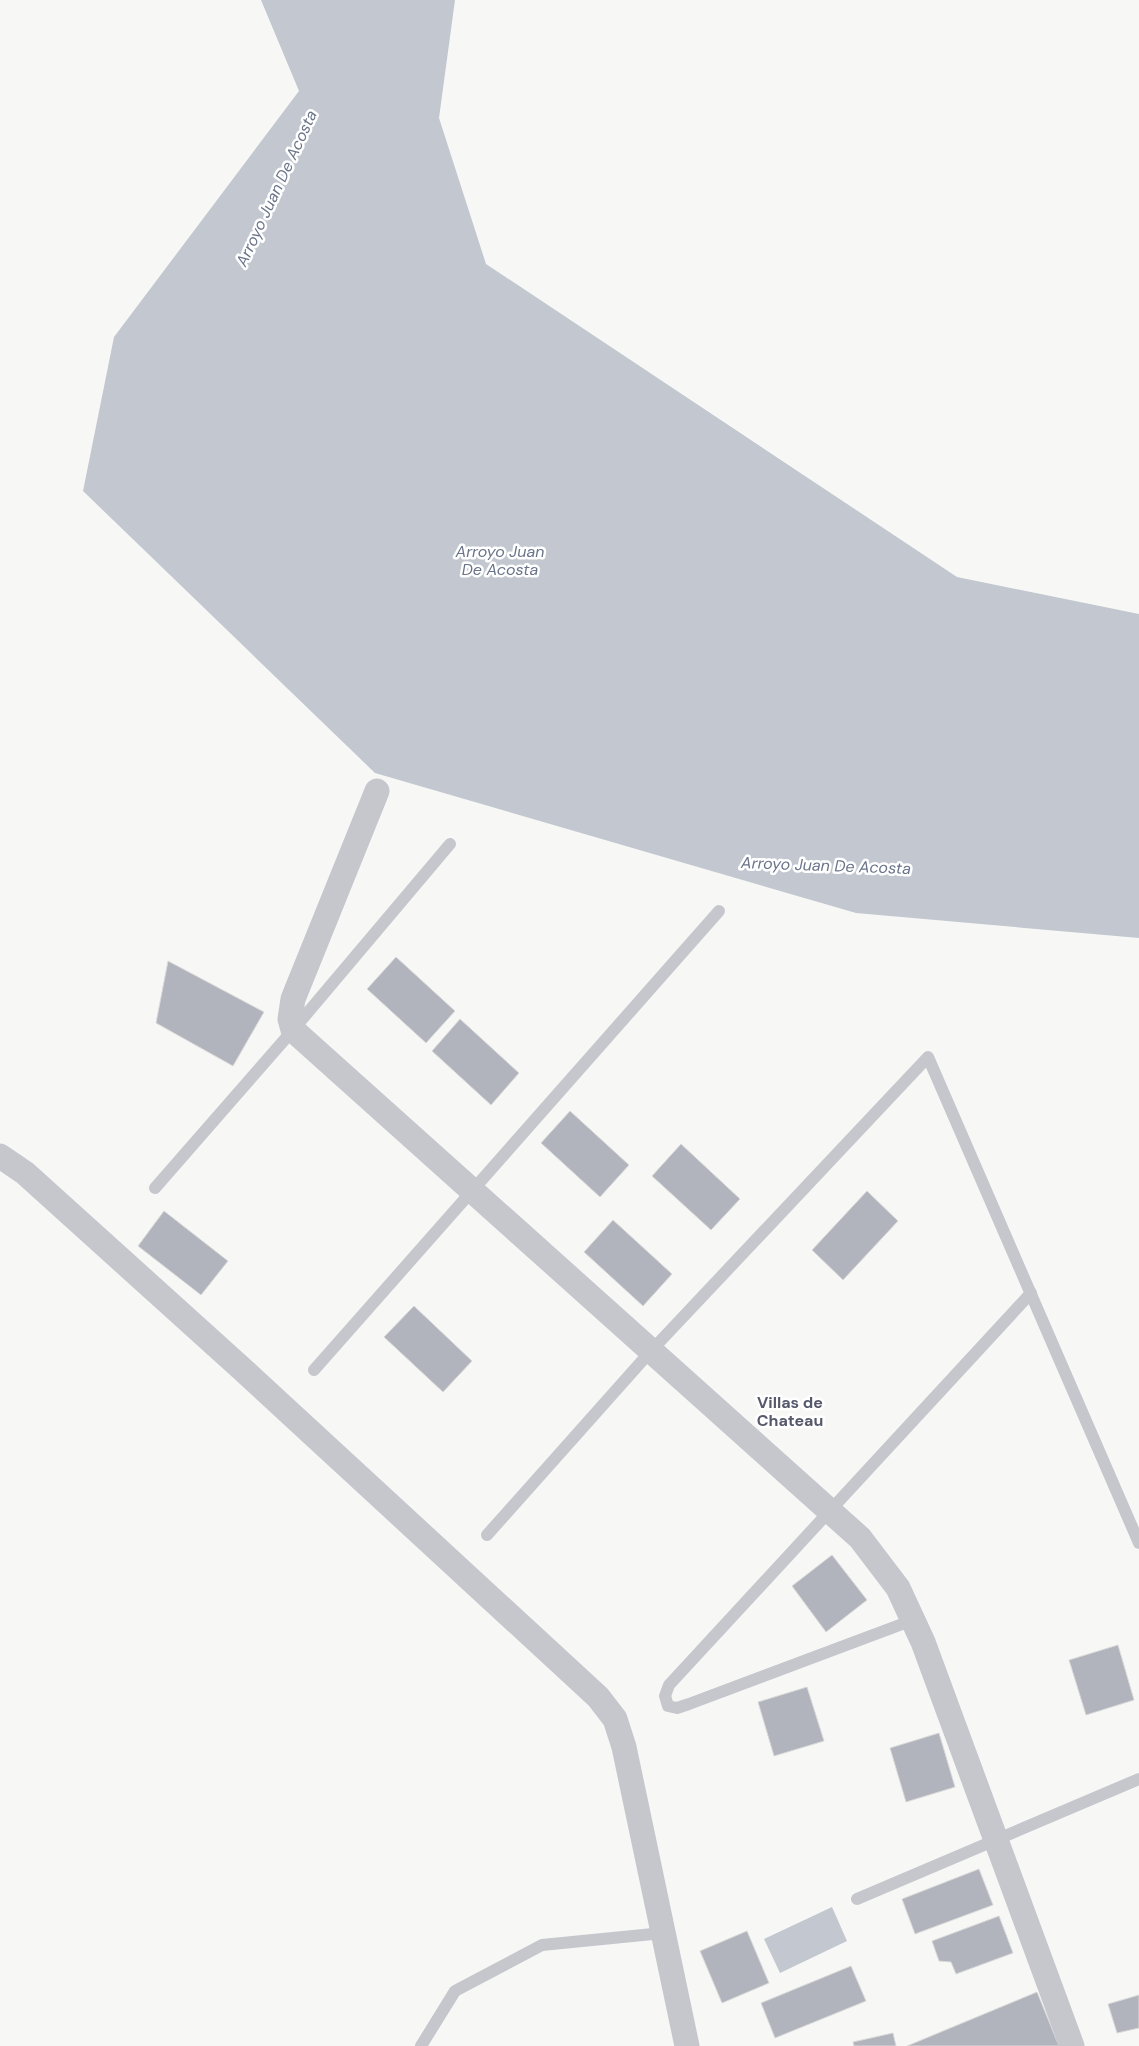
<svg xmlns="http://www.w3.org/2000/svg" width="1139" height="2046" viewBox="0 0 1139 2046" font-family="'DM Sans',sans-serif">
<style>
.water{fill:#c2c7d0}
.building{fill:#b1b3bd;stroke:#d9dad8}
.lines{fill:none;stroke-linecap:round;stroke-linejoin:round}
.service{stroke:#c6c7cd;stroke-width:12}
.minor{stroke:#c6c7cd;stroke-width:25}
.labels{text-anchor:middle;stroke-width:5;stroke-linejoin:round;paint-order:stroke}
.water-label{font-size:16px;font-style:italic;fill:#697489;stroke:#fff}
.neighbourhood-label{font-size:16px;font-weight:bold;fill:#55596b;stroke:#fff}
</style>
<rect width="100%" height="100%" fill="#f7f8f6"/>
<!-- water -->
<g class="water">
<path d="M261,0H455L439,118L486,264L957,577L1139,614V938L856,913L375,773L83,491L114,337L299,91Z"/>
<path d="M832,1907L847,1941L780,1973L764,1939Z"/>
</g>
<!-- building -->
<g class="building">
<path d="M396,957L455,1011L426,1043L367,989Z"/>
<path d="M168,961L264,1012L233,1066L156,1023Z"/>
<path d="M460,1019L519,1073L491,1105L432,1051Z"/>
<path d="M570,1111L629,1165L600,1197L541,1143Z"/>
<path d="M681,1144L740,1199L711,1230L652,1176Z"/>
<path d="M867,1191L898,1221L843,1280L812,1250Z"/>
<path d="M164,1211L228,1261L201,1295L138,1246Z"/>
<path d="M613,1220L672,1274L643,1306L584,1252Z"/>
<path d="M414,1306L472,1361L443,1392L384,1337Z"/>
<path d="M832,1555L867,1600L826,1632L792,1586Z"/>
<path d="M1118,1645L1134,1700L1086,1715L1069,1660Z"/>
<path d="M807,1687L824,1741L774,1756L758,1702Z"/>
<path d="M939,1733L955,1787L906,1802L890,1748Z"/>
<path d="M979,1869L993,1905L915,1934L902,1899Z"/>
<path d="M999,1916L1013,1953L956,1974L951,1962L939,1961L932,1941Z"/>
<path d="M747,1931L769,1983L722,2003L700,1951Z"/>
<path d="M851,1966L866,2001L775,2038L761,2003Z"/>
<path d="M1037,1992L1059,2046H907Z"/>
<path d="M1139,1995V2028L1117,2033L1108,2004Z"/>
<path d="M893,2033L896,2046H854L853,2042Z"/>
</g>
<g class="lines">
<!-- service -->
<g class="service">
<path d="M155,1188L293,1030L450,844"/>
<path d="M314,1370L719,911"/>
<path d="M487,1535L650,1352L928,1057L1139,1543"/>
<path d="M913,1620L689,1704L677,1708L668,1706L665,1696L669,1685L1031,1293"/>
<path d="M857,1899L1139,1779"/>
<path d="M421,2046L455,1991L542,1945L663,1933"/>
</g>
<!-- minor -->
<g class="minor">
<path d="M377,791L293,999L290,1019L293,1030L860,1538L898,1588L923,1642L1072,2046"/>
<path d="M0,1156L25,1173L241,1368L598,1697L615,1719L624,1747L687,2046"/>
</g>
</g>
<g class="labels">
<!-- water labels -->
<g class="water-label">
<text transform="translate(276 188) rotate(-65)" y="6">Arroyo Juan De Acosta</text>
<text x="500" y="557">Arroyo Juan<tspan x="500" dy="18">De Acosta</tspan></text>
<text transform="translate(826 865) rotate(2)" y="6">Arroyo Juan De Acosta</text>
</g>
<!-- neighbourhood labels -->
<g class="neighbourhood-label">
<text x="790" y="1408">Villas de<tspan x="790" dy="18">Chateau</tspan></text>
</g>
</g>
</svg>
